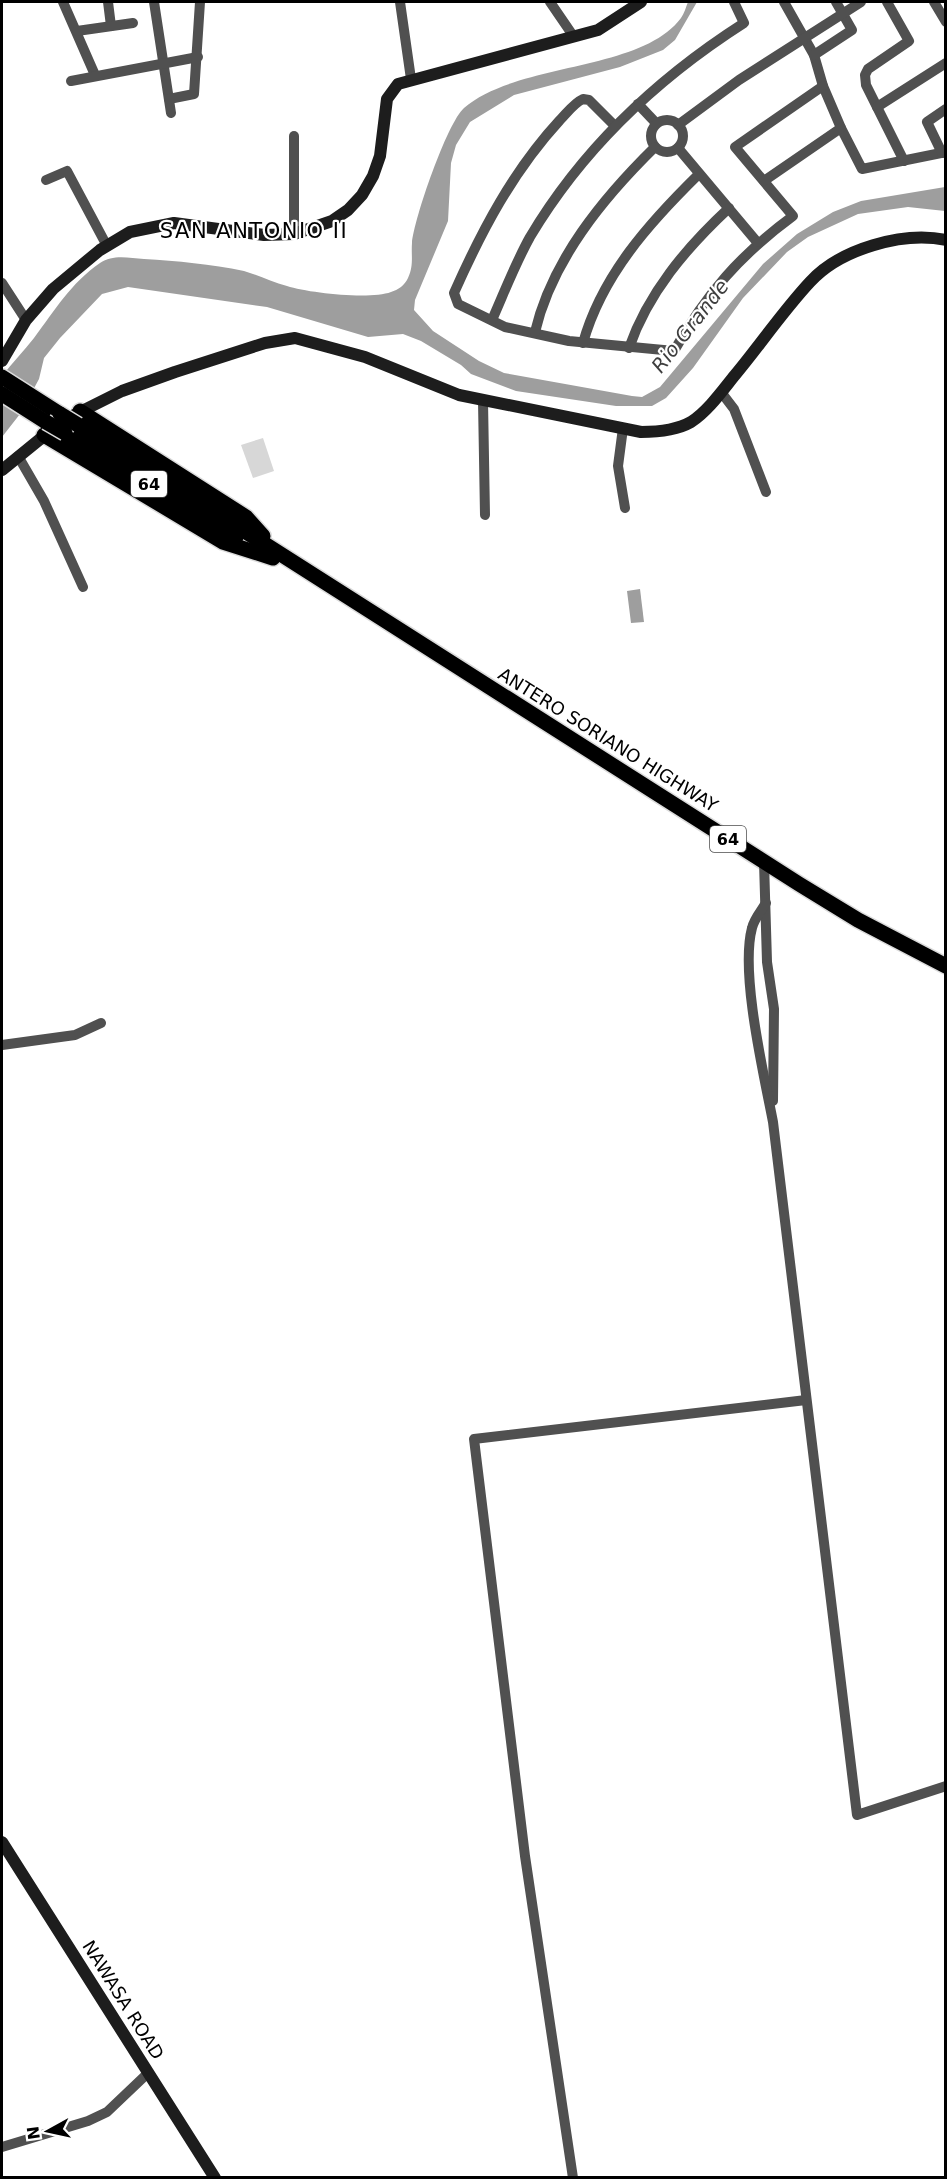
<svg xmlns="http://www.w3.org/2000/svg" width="947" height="2179" viewBox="0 0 947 2179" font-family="'DejaVu Sans',sans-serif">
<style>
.green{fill:#d7d7d7}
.water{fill:#9e9e9e}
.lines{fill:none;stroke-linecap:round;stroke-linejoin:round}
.primary-casing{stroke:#dbdbdb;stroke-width:18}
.street{stroke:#505050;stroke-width:10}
.secondary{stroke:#1d1d1d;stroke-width:12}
.primary{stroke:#000;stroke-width:15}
.primary-bridge-casing{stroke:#dbdbdb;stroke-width:18;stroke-linecap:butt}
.primary-bridge{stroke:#000;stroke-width:15}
.labels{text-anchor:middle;stroke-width:4.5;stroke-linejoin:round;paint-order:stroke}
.shield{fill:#fff;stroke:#4c4c4c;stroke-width:1.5}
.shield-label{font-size:16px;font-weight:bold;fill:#000}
.street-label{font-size:18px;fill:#000;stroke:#fff}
.water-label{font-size:20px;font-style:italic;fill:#3f3f3f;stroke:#fff}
.quarter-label{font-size:21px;letter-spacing:1.5px;fill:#000;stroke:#fff}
</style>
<rect width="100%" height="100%" fill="#fff"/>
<!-- green -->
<path class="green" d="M263,438L274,471L253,478L241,445Z"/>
<!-- water -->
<g class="water">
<path d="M688,2H697L675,40L663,50L620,67L514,95L470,122L456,145L451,163L448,221L415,300L414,310L433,331L479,361L504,373L632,396L642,397L660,387L763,264L797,234L833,212L861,201L945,187V211L908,207L858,214L808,237L787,252L743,298L693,368L666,398L652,406H616L516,391L471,374L461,365L421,341L403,334L368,337L267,307L128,287L102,294L60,338L44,358L39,379L20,414L2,437V376C12,363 24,351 34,338C55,310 71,283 100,263C113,254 129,258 144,259C177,261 211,264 244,271C258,275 272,282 287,286C309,293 370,300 391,292C398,290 405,285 408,278C414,265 411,256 412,243C414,219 447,123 464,108C517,62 641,72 681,18C684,14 686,7 688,2Z"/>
<path d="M640,589L644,622L631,623L627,591Z"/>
</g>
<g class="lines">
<defs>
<g id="primary">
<path d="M2,377L60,414"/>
<path d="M2,394L46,422"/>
<path d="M80,411L246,517L263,536"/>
<path d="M78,425L799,884L858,920L946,966"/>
<path d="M65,433L236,537"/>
<path d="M44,435L223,542L273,558"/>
</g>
</defs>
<!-- primary casing -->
<use href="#primary" class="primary-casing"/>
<!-- street -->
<g class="street">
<path d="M63,2L95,75"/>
<path d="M108,2L111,26"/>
<path d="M154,2L171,113"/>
<path d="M400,2L411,79"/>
<path d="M550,2L574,37"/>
<path d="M784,2L814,55L823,86L841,128L862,169L946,152"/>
<path d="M887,2L909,41L868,69L865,75L866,85L904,161"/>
<path d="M934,2L946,22"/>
<path d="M77,31L133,23"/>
<path d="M814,55L852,30L836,2"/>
<path d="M71,81L198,57"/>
<path d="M169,99L194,94L200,2"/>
<path d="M638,104L656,123"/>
<path d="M877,107L946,63"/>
<circle cx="667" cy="136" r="16"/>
<path d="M678,125L739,80L861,2"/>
<path d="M615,126L589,100L583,99C574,103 567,113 560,120C513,171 482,230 454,293L458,304L505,327L569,341L674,351C706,294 740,255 793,216L735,147L823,86"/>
<path d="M294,136V234"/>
<path d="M678,148L757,242"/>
<path d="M942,153L927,122L946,109"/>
<path d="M46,180L67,171L107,246"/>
<path d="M764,181L841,128"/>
<path d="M2,283L26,320"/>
<path d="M492,320C504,293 515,264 530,237C583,148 658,78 744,23L734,2"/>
<path d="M535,332C552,260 603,198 655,147"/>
<path d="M583,343C602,275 650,222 699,174"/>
<path d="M629,348C648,293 686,248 729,208"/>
<path d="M721,392L734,409L766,492"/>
<path d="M483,401L485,515"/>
<path d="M623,428L618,466L625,508"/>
<path d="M18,456L44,501L83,587"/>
<path d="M764,862L767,962L774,1009L773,1101"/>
<path d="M766,903C761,911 754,919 752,928C740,973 764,1075 773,1122L857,1815L946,1786"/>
<path d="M2,1045L75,1035L101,1023"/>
<path d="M2,2147L88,2121L107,2112L148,2073"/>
<path d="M573,2178L525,1856L474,1439L806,1400"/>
</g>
<!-- secondary -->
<g class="secondary">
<path d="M2,361L26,320L53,289L100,250L130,232L174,223L264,235L294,234L332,221L348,210L362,195L373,176L380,156L387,99L398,84L598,30L641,2"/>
<path d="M74,415L122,391L175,372L265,343L295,338L365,357L459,395L641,432C657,432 677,430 691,422C708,411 722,391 735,375C760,345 783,311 810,282C840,249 903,231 946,240"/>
<path d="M2,470L50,431"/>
<path d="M2,1842L215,2178"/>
</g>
<!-- primary -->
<use href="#primary" class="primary"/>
<defs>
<g id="primary-bridge">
<path d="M60,414L78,425"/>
<path d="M46,422L65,433"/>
</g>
</defs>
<!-- primary-bridge casing -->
<use href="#primary-bridge" class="primary-bridge-casing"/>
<!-- primary-bridge -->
<use href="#primary-bridge" class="primary-bridge"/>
</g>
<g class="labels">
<!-- shield labels -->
<g class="shield">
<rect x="131" y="471" width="36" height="26" rx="4.5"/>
<rect x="710" y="826" width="36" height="26" rx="4.5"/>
</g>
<g class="shield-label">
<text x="149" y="490">64</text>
<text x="728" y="845">64</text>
</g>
<!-- street labels -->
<g class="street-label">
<text transform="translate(608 740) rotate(32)" y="6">ANTERO SORIANO HIGHWAY</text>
<text transform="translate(123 2000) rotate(58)" y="6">NAWASA ROAD</text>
</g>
<!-- water labels -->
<g class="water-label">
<text transform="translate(690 326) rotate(-52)" y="7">Rio Grande</text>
</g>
<!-- quarter labels -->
<g class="quarter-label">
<text x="254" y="238">SAN ANTONIO II</text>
</g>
</g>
<!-- border -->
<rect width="947" height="2179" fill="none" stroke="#000000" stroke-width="6"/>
<!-- north arrow -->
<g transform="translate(48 2131) rotate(262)" stroke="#ffffff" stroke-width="4.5" paint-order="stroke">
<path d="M0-4.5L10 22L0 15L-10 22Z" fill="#000000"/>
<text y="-9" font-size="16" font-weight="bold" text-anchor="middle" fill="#000000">N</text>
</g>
</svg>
